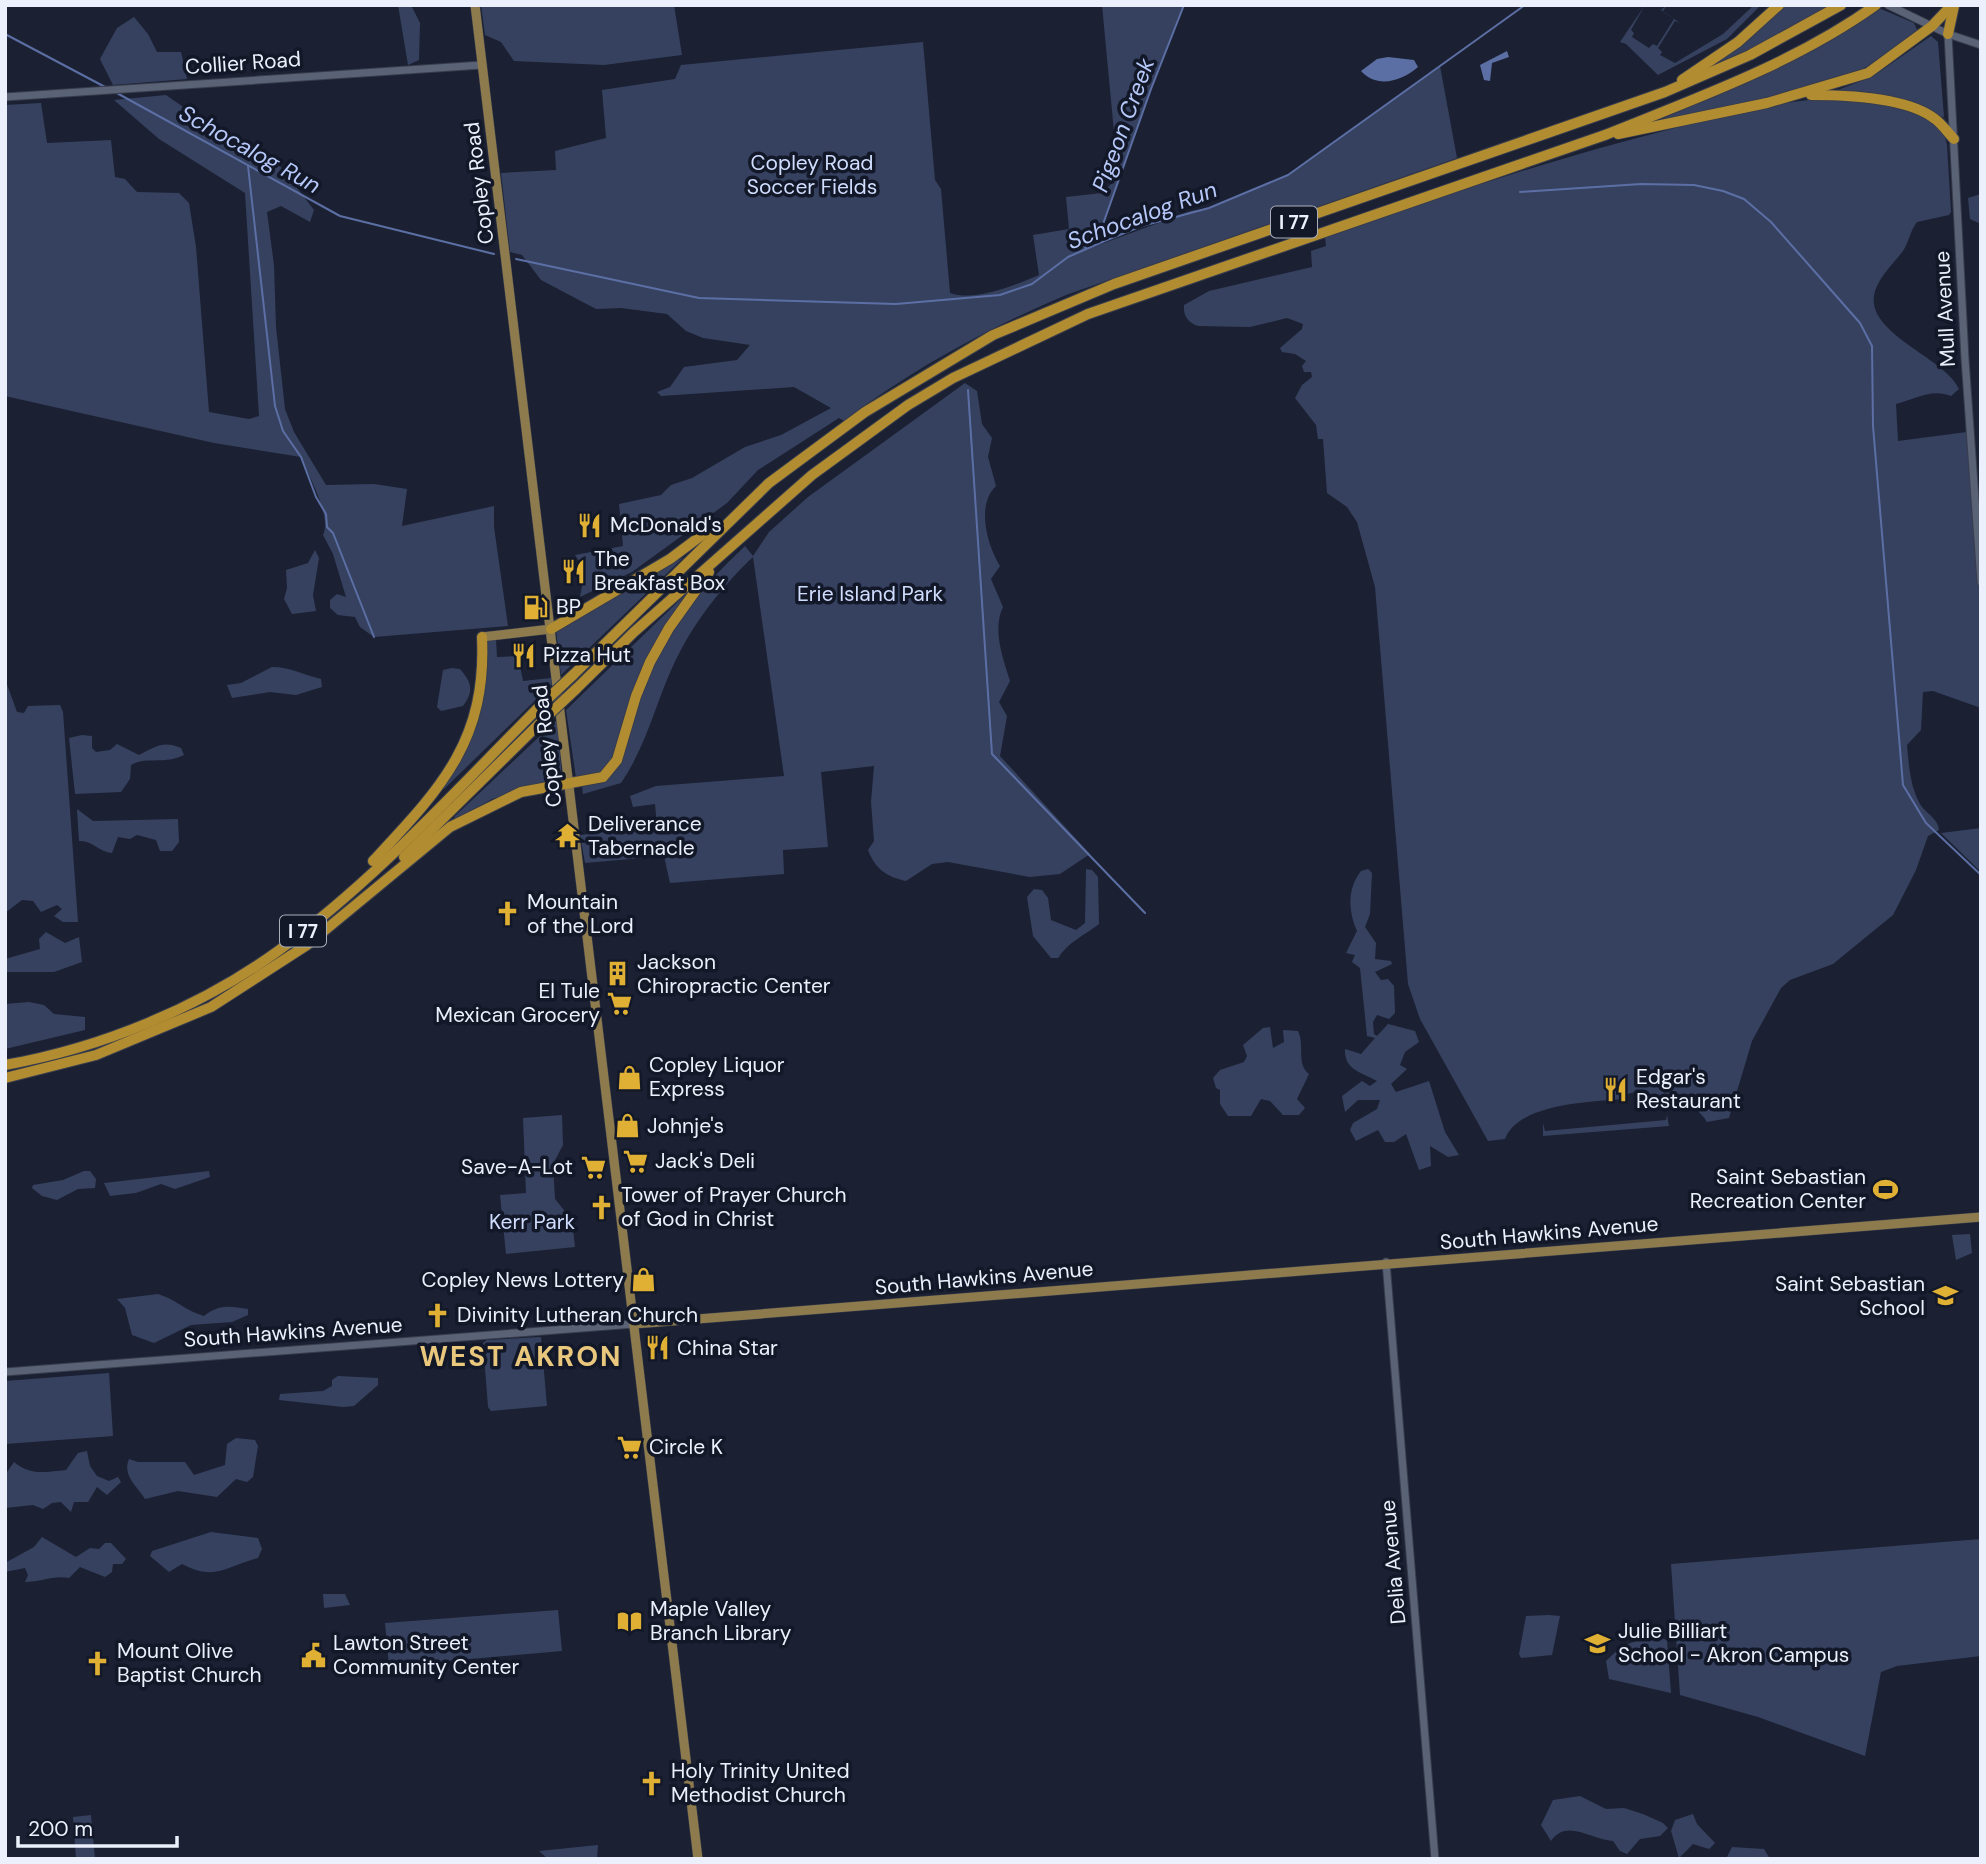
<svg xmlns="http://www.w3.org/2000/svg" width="1986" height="1864" viewBox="0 0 1986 1864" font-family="'DM Sans',sans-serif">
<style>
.green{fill:#364160}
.water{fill:#5c6fa5}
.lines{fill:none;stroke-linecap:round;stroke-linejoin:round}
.stream{stroke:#5c6fa5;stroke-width:2}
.minor-casing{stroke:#383d4c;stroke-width:9}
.major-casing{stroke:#383d4c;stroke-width:10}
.highway-casing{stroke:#383d4c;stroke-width:12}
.minor{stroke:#5a6276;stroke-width:7}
.major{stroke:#8e7b4d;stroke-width:9}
.highway{stroke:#b18c31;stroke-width:10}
.highway-bridge-casing{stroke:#383d4c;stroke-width:12;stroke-linecap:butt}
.highway-bridge{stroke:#b18c31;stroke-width:10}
.labels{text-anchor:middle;stroke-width:7;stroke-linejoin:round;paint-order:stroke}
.shield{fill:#121828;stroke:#aaafbc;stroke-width:2}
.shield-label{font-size:19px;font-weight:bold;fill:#ebf0fc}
.street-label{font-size:21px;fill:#ebf0fc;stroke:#121828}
.park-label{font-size:21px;fill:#d0ddfe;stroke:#121828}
.poi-label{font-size:21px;fill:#ebf0fc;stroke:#121828;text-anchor:start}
.water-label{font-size:23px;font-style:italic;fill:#b6c8f9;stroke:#121828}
.district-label{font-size:28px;font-weight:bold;letter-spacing:2px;fill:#e9c87e;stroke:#121828}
</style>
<rect width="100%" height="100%" fill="#1b2132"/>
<!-- green -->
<g class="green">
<path d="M398,5H411L420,23L419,60L408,65Z"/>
<path d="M481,5H674L682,55L604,65L514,61L501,42L485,35Z"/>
<path d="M1102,5H1184L1151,89L1102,227L1085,250L1191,211L1209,208L1288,175L1440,66L1457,158L1066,295C988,328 912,369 844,421L839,418L758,470L727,503L632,572L580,597L585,570L575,555L623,546L619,504L661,495L671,485L692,478L745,447L781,435L831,408L794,387L661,396L657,392L670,387L684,367L737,360L750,345L703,338L686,331L667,314L621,308L596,309L541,280L522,255L510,252L501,173L556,170L555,151L606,138L602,90L675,79L681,65L923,42L935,180L941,189L950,293C976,302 1015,285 1039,275L1033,235L1069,229L1066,197L1102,193L1114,181L1116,153Z"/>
<path d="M1645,5L1631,30L1634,33L1632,37L1649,48L1653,44L1657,46L1674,19L1661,10L1667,5L1663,11L1680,23L1675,21L1658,48L1662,52L1660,55L1675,63L1723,34L1754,5H1761L1727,39L1658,75L1626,44L1620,42Z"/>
<path d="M1783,5H1831L1766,42L1702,70Z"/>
<path d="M1881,9L1914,23L1918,32L1863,69L1757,101L1652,123L1744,84Z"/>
<path d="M134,17L148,34L157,52H181L187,79L113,85L100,59L117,28Z"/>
<path d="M1931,36L1938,42L1944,117L1835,91L1872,77Z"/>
<path d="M166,95L229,139L253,148L281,167L314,210L310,222L281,206L267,212L274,265L276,327L285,409L294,432L326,485L374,484L407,489L402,526L494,506V527L508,626L374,637L360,627L355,617L338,615L330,608V600L337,594L346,597L333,554L323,535C332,517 309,477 301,457L214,443L5,396V105L41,103L47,143L111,140L115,177L125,179L137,192L179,193L189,203L196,247L209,412L249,419L259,416L245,193L159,139L114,100Z"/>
<path d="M1831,98L1891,106L1936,121L1943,129L1947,145L1951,212L1949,215L1917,222C1910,231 1909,242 1903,251C1893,264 1880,276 1875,291C1862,333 1945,357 1959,389L1951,396C1932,388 1915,399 1896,404L1898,441L1967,432L1981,610V708L1933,691L1923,692L1921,730L1907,745C1909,766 1910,786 1920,804C1926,814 1938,818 1939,830L1928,836L1916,870L1893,915L1833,964L1790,980L1781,988L1752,1041L1729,1118L1707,1122C1695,1101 1668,1098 1646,1096L1642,1090L1624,1095L1623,1099C1591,1102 1519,1103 1505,1139L1488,1141L1420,1019L1408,984L1375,587L1357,522L1347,507L1327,493L1323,439H1318L1316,425L1295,398L1302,385L1312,377L1311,372H1304L1302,366L1306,361L1295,354L1282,352L1280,348L1302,329L1303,324L1287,318L1250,327L1198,326C1188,322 1183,316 1184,305L1209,291L1312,267L1311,251L1326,246L1325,237C1440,196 1556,158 1675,128C1726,115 1778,101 1831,98Z"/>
<path d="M1981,194V224L1970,219L1968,198Z"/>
<path d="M965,383L977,391L982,424L992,438L988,457L996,486C976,505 987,545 1000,566L991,579L1003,607C992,630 1003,658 1010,681L999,702L1007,716L1000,756L1090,854L1060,874L1030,877L948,862L932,864L906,881C887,877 875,869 868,850L874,841L871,802L874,766L821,772L828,847L783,850L784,874L670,883L664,856L585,863L580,835L657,826L655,804L633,807L630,796L656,786L784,776L753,557C727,581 700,615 683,646C658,690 650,741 621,783L583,794L582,786L611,774C625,738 636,699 653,664C675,618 709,580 745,546L753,556L769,532L808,497Z"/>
<path d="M315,550L319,558L313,595L316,611L292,614L284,599L287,588L286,570L308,563Z"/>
<path d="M684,557L561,675L556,630Z"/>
<path d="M686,594L669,619L613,761L602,773L576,778L566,710Z"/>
<path d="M490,639H496L497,657L518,656L523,681L551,678L552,684L444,789L442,787C474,746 488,697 485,644Z"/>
<path d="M272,667C290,667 304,675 321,679L322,687L296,695L270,692L232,698L227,685L241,683Z"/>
<path d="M452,668L460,669C472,683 474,691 463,706L441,711L437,707L443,670Z"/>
<path d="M5,679L17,712L24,713L28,706L60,705L63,712L78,922H63L54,916L62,909L57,905L41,912L33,901L22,900L5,913Z"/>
<path d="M557,720L562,778L492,799L456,820L454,817Z"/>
<path d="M82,735L92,736V748L96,752L110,750L117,744L139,755C155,747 163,740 181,748L184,755C165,765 145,756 131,765L130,779L121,792L75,794L69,738Z"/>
<path d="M77,809L93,821L178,819L179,842L172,851H160L156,840L137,835L130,839L118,837L112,853C99,852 92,840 79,841Z"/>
<path d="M1981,828V872L1941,833Z"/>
<path d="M1086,869L1092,870L1098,877L1099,924C1085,935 1068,942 1058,958H1051L1033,936L1027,897L1034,889L1042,890L1048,898L1051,920L1076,930L1085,923Z"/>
<path d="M1368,869L1372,873L1370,914L1365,927L1376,943L1375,959L1391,961L1392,964L1375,972L1381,980L1388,979L1394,986L1395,1013L1389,1019L1377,1015L1373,1022L1374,1034L1377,1036L1388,1024L1415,1031L1419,1042L1405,1052L1400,1065L1407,1069L1391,1084L1396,1092L1429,1081L1445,1132L1459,1155L1448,1157L1430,1146L1431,1166L1419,1170L1406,1134L1394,1142H1385L1378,1130L1356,1141L1350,1130L1353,1123L1377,1109L1380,1100H1358L1345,1112L1342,1096L1362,1081L1370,1086L1377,1081C1361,1072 1344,1070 1345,1049L1361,1054L1375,1038L1367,1036L1360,968L1352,962L1355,955L1346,953L1357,931C1348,911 1347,889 1361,871Z"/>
<path d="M46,932L65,943L79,937L82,962L54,972H5V959L40,949L39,939Z"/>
<path d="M29,1002L44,1005L54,1014L85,1017V1030L5,1049V1004Z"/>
<path d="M1270,1027L1273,1048L1284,1042L1283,1030L1298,1031C1305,1045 1296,1064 1309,1074L1297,1099L1305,1108L1299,1115H1283L1270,1101L1261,1099L1251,1116H1228L1220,1104V1090L1216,1088L1213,1078L1220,1070L1244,1062L1247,1056L1243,1045L1263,1028Z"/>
<path d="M562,1115L563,1145L553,1164L555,1199L572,1220L575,1247L506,1254L500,1195L526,1193L523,1118Z"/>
<path d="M1667,1115L1669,1126L1543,1136V1123L1545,1131L1666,1120Z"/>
<path d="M84,1171H90L96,1179L95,1188L78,1189L57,1200L42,1196L32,1188L33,1185L63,1180Z"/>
<path d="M209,1171L210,1177L175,1189L161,1184L136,1193L110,1196L104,1183Z"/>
<path d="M1970,1234L1972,1253L1956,1260L1952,1235Z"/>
<path d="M158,1294C175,1299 186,1311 204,1316C219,1304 230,1306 248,1309V1315L232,1322L191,1325L154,1343L132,1335L125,1308L117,1299Z"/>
<path d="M541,1337L547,1406L491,1411L488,1407L483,1343L487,1340Z"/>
<path d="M109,1373L113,1436L5,1444V1381Z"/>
<path d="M338,1376L378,1378V1385L354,1406L343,1407L279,1400L280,1394L323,1391L332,1386V1380Z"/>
<path d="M236,1438L255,1440L258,1446L253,1477L247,1482L236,1479L217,1497L178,1491L145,1499C137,1486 122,1476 129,1459L138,1462H185L194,1475L225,1465L227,1444Z"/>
<path d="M87,1451L90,1466L97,1476L109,1481L118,1477L121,1482L107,1495L97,1487L88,1502H74L71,1512L61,1502L52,1503L43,1509L33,1505L5,1508V1475L14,1462C31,1476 46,1472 66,1470L78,1453Z"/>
<path d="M211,1532L258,1538L262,1549L258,1558C226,1566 216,1582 182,1564L169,1572L150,1556L152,1551Z"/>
<path d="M42,1537L76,1557L90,1548L99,1549L105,1543H111L126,1559L122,1564H113L112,1572L105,1577L80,1567L69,1578C53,1575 41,1582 25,1582L28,1575L25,1568L5,1572V1563L34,1547Z"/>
<path d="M1981,1539V1656L1897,1666L1881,1672L1865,1756L1758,1717L1680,1695L1671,1564Z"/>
<path d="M323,1594H345L350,1605L324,1608Z"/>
<path d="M558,1610L562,1651L389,1666L385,1623Z"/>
<path d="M1549,1615L1560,1616L1552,1655L1521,1658L1519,1654L1526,1616Z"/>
<path d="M1661,1638L1667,1640L1671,1693L1609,1679L1606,1661L1622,1646L1642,1639Z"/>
<path d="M1580,1796L1606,1809L1624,1808L1643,1814L1663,1823L1668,1828L1660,1836L1640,1839L1627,1854L1620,1851L1613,1841C1591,1840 1567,1818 1551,1841L1541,1825L1553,1800Z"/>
<path d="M1693,1814L1697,1824L1715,1843L1709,1849L1693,1844L1679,1858L1671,1831L1675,1820Z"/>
<path d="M91,1815L95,1859H76L73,1817Z"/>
<path d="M598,1845L597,1859H548L539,1851Z"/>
<path d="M1732,1847L1764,1849L1770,1859H1726Z"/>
</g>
<!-- water -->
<g class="water">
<path d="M1507,51L1509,57L1492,63L1490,81L1484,80L1480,65Z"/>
<path d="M1388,57L1414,60L1418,67C1402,81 1377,89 1361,71L1377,59Z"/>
</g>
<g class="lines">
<!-- stream -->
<g class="stream">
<path d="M5,34L107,88"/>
<path d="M115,92L340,216L494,254"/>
<path d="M248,166L275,406L283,431L301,457L316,497L326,514L327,527L333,533L374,637"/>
<path d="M1520,192L1641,184L1694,185L1723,191L1744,199L1771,222L1860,323L1872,346L1873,426L1903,785L1926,823L1981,875"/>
<path d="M1085,248L1102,227L1151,89L1184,5"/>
<path d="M516,259L699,298L896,304L1000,295L1032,284L1068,257L1107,240L1142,226L1209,208L1288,175L1525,5"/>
<path d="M968,390L992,754L1145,913"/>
</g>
<defs>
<g id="minor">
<path d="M1888,5L1948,34L1981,45"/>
<path d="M1948,34L1965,359L1981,582"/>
<path d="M5,97L482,65"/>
<path d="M1386,1262L1435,1859"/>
<path d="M5,1372L634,1324"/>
</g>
<g id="major">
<path d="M475,5L698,1859"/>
<path d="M482,637L551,629"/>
<path d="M634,1324L1981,1217"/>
</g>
<g id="highway">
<path d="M1948,34L1954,6"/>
<path d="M1682,80L1738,42L1779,5"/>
<path d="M1811,95C1846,95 1907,97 1935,119C1942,124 1948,133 1954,139"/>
<path d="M1618,134L1767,103L1868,73L1932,26L1952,5"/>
<path d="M551,629L670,559L714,526"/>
<path d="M573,675L769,483L865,412L993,335L1114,284L1665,92L1750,55L1841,5"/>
<path d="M576,689L634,632L812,475L908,405L953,378L1088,314L1605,135C1697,98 1795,63 1876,5"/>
<path d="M404,857L544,719"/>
<path d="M373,861C440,789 487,742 482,637"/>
<path d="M5,1065C101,1048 199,1008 278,951C375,881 458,788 542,704"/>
<path d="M5,1078L96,1055L211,1007L307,945L450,827L521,792L603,777L617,760L636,696L650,662L669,628L709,572"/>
</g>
</defs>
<!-- minor casing -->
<use href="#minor" class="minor-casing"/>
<!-- major casing -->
<use href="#major" class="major-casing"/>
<!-- highway casing -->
<use href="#highway" class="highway-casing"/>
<!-- minor -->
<use href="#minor" class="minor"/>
<!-- major -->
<use href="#major" class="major"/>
<!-- highway -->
<use href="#highway" class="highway"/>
<defs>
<g id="highway-bridge">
<path d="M542,704L573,675"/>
<path d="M544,719L576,689"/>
</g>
</defs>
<!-- highway-bridge casing -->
<use href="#highway-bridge" class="highway-bridge-casing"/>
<!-- highway-bridge -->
<use href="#highway-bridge" class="highway-bridge"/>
</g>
<!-- icons -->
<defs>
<symbol id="restaurant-bare" viewBox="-9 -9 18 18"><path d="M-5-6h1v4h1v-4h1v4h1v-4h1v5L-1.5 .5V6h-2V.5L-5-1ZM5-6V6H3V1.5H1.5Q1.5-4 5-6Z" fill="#e0b034" stroke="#121828" stroke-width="2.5" paint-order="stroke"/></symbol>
<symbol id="fuel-bare" viewBox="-9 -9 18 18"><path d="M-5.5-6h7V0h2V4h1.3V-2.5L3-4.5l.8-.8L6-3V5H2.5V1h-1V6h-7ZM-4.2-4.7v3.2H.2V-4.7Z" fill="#e0b034" stroke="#121828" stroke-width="2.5" paint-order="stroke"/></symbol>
<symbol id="temple-bare" viewBox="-9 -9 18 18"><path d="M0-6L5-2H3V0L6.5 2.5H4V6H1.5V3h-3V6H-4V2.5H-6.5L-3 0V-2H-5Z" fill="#e0b034" stroke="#121828" stroke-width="2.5" paint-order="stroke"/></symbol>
<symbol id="church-bare" viewBox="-9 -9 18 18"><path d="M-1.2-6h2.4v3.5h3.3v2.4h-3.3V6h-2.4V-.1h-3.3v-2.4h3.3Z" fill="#e0b034" stroke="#121828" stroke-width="2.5" paint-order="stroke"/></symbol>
<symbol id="building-bare" viewBox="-9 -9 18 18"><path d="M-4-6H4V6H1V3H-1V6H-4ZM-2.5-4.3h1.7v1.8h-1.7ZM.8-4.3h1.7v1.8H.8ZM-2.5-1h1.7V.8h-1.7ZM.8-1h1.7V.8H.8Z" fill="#e0b034" stroke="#121828" stroke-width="2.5" paint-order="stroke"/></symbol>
<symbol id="supermarket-bare" viewBox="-9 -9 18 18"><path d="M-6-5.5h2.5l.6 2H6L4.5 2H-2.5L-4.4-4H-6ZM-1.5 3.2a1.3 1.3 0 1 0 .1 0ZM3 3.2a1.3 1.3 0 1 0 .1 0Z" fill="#e0b034" stroke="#121828" stroke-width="2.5" paint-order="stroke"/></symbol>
<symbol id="shop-bare" viewBox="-9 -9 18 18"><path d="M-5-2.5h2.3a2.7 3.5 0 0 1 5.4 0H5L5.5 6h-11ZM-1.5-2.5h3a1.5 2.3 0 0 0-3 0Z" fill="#e0b034" stroke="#121828" stroke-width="2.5" paint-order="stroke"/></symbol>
<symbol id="stadium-bare" viewBox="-9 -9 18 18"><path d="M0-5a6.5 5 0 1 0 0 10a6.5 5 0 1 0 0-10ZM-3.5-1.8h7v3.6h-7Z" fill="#e0b034" stroke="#121828" stroke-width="2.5" paint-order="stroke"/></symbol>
<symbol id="school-bare" viewBox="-9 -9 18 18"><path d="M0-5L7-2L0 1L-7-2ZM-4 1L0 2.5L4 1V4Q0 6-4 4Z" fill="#e0b034" stroke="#121828" stroke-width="2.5" paint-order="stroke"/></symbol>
<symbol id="library-bare" viewBox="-9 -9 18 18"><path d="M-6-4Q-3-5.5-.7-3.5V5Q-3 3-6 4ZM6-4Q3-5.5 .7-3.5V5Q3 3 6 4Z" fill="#e0b034" stroke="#121828" stroke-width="2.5" paint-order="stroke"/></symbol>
<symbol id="civic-bare" viewBox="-9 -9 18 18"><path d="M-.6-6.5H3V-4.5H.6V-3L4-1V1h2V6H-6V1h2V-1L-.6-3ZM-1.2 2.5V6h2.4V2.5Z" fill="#e0b034" stroke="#121828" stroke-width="2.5" paint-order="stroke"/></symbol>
</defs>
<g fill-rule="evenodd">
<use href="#restaurant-bare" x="572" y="508" width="35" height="35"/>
<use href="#restaurant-bare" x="556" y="554" width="35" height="35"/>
<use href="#fuel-bare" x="518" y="590" width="35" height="35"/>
<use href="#restaurant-bare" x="506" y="638" width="35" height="35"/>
<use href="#temple-bare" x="550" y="818" width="35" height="35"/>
<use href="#church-bare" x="490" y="896" width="35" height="35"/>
<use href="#building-bare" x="600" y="956" width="35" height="35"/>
<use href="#supermarket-bare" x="602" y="986" width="35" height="35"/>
<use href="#shop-bare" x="612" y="1060" width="35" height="35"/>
<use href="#restaurant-bare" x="1598" y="1072" width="35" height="35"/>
<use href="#shop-bare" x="610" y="1108" width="35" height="35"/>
<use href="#supermarket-bare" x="618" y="1144" width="35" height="35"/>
<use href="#supermarket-bare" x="576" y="1150" width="35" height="35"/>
<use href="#stadium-bare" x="1868" y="1172" width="35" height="35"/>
<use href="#church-bare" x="584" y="1190" width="35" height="35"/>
<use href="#shop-bare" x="626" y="1262" width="35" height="35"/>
<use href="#school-bare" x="1928" y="1278" width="35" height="35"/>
<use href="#church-bare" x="420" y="1298" width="35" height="35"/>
<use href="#restaurant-bare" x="640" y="1330" width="35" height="35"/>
<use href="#supermarket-bare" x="612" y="1430" width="35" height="35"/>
<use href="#library-bare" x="612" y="1604" width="35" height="35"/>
<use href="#school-bare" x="1580" y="1626" width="35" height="35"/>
<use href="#civic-bare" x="296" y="1638" width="35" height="35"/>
<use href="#church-bare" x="80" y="1646" width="35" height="35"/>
<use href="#church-bare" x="634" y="1766" width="35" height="35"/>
</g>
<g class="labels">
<!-- shield labels -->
<g class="shield">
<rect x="1271" y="206.5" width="46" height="31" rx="5"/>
<rect x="280" y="915.5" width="46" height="31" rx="5"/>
</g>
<g class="shield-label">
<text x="1294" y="229">I 77</text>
<text x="303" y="938">I 77</text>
</g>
<!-- street labels -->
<g class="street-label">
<text transform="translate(243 63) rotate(-4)" y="7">Collier Road</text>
<text transform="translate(479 183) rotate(-97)" y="7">Copley Road</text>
<text transform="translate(1945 309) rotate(-93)" y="7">Mull Avenue</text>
<text transform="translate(547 746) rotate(-97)" y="7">Copley Road</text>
<text transform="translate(1549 1233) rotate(-5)" y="7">South Hawkins Avenue</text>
<text transform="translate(984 1278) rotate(-5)" y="7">South Hawkins Avenue</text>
<text transform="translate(293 1332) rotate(-4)" y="7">South Hawkins Avenue</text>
<text transform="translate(1393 1562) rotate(-95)" y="7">Delia Avenue</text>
</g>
<!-- park labels -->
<g class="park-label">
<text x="812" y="170">Copley Road<tspan x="812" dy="24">Soccer Fields</tspan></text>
<text x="870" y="601">Erie Island Park</text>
<text x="532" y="1229">Kerr Park</text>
</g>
<!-- poi labels -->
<g class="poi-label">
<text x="610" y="532">McDonald's</text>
<text x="594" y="566">The<tspan x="594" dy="24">Breakfast Box</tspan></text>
<text x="556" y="614">BP</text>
<text x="543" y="662">Pizza Hut</text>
<text x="588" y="831">Deliverance<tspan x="588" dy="24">Tabernacle</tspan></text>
<text x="527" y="909">Mountain<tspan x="527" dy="24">of the Lord</tspan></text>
<text x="637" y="969">Jackson<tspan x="637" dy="24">Chiropractic Center</tspan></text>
<text x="600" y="998" text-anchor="end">El Tule<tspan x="600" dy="24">Mexican Grocery</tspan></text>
<text x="649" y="1072">Copley Liquor<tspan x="649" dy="24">Express</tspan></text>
<text x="1636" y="1084">Edgar's<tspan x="1636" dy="24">Restaurant</tspan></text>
<text x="647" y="1133">Johnje's</text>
<text x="655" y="1168">Jack's Deli</text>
<text x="573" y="1174" text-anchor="end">Save-A-Lot</text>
<text x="1866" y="1184" text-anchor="end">Saint Sebastian<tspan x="1866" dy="24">Recreation Center</tspan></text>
<text x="621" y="1202">Tower of Prayer Church<tspan x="621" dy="24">of God in Christ</tspan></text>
<text x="624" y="1287" text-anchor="end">Copley News Lottery</text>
<text x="1925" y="1291" text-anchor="end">Saint Sebastian<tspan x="1925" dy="24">School</tspan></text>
<text x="457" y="1322">Divinity Lutheran Church</text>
<text x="677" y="1355">China Star</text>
<text x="649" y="1454">Circle K</text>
<text x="650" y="1616">Maple Valley<tspan x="650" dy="24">Branch Library</tspan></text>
<text x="1618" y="1638">Julie Billiart<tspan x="1618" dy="24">School - Akron Campus</tspan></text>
<text x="333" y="1650">Lawton Street<tspan x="333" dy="24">Community Center</tspan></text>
<text x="117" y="1658">Mount Olive<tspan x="117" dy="24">Baptist Church</tspan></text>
<text x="671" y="1778">Holy Trinity United<tspan x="671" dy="24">Methodist Church</tspan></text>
</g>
<!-- water labels -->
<g class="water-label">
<text transform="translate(1123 125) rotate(-70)" y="8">Pigeon Creek</text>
<text transform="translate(250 149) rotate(29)" y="8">Schocalog Run</text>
<text transform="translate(1142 215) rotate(-20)" y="8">Schocalog Run</text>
</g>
<!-- district labels -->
<g class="district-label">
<text x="521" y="1366">WEST AKRON</text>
</g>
</g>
<!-- border -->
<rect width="1986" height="1864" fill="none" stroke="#ebf0fc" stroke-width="14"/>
<!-- scale -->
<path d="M18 1836v10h159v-10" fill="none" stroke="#ebf0fc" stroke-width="3.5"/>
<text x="28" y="1836" font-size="21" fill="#ebf0fc" stroke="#121828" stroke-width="5" paint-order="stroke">200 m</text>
</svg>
